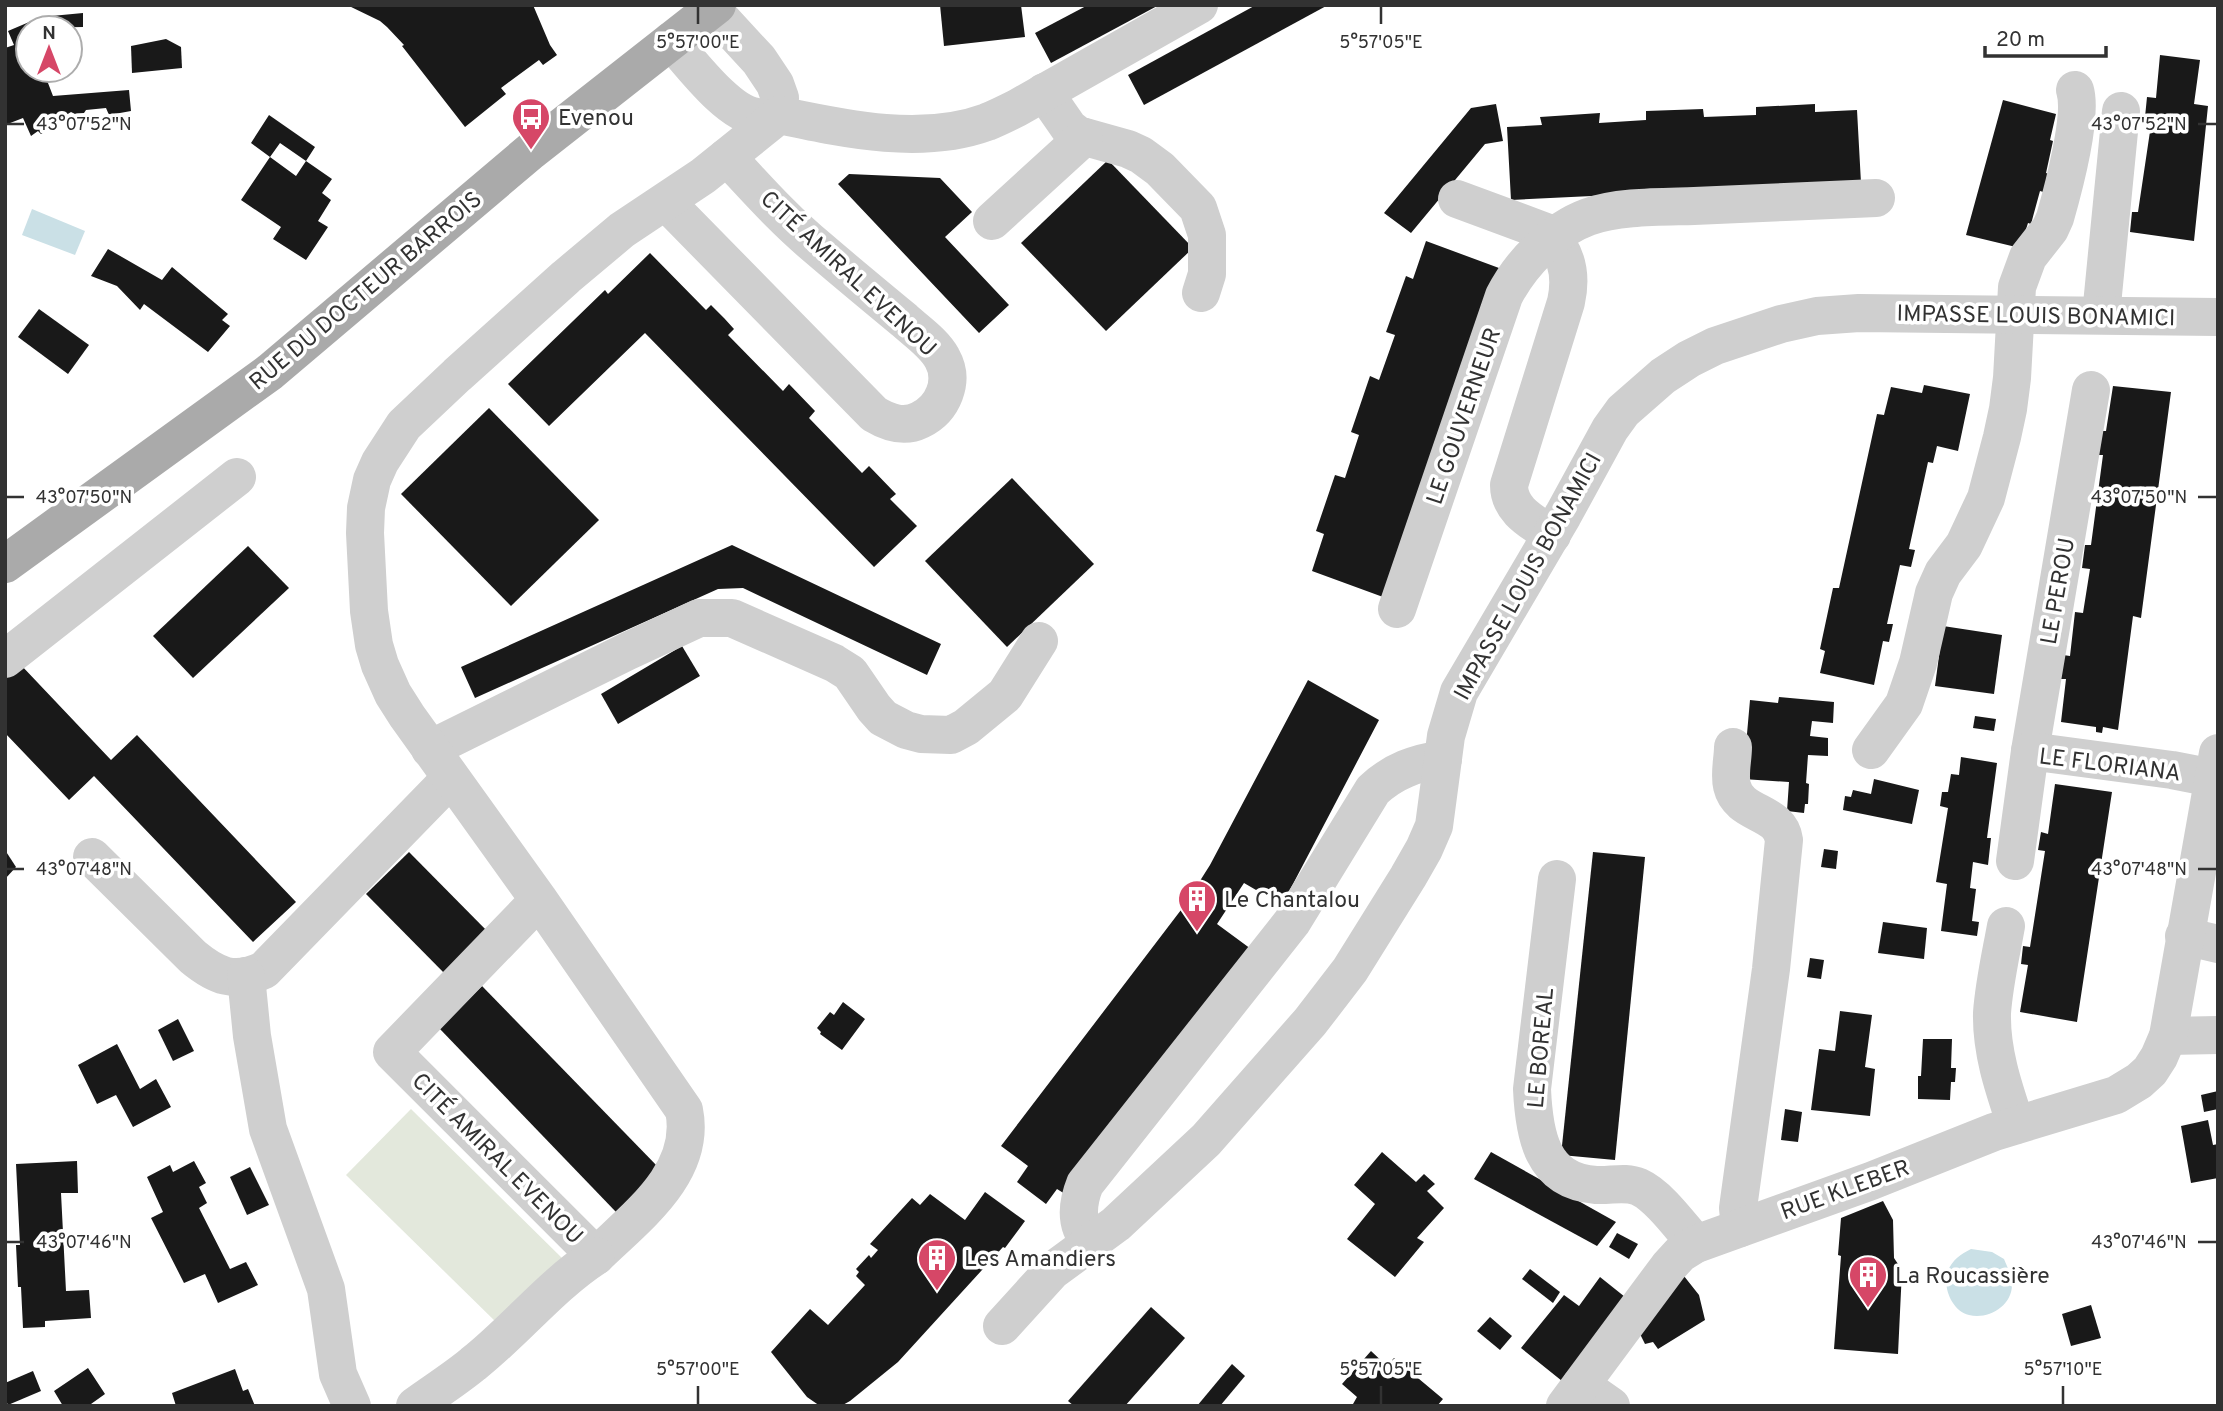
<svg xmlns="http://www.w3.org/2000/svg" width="2223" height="1411" viewBox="0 0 2223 1411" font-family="Overpass,sans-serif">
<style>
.green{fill:#e3e8dc}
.water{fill:#cae0e6}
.building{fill:#191919}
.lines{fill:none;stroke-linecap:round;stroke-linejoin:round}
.minor{stroke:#cfcfcf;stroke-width:38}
.major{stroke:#aaa;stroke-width:38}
.ticks{fill:none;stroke:#323232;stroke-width:2.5}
.labels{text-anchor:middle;stroke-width:7;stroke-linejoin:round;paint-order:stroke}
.poi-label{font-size:23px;fill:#323232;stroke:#fff;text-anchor:start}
.street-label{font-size:23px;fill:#323232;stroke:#fff}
.ticks-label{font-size:18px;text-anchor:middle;fill:#323232;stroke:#fff;stroke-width:7;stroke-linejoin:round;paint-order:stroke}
</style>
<rect width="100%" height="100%" fill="#fff"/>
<!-- green -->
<path class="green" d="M411,1109L564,1260L499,1325L346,1175Z"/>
<!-- water -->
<g class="water">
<path d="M32,209L85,231L75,255L22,235Z"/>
<path d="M1971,1249L1992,1252L2004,1259C2007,1267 2013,1277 2012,1285C2012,1306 1988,1320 1969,1315C1952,1311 1942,1287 1948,1271C1952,1260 1961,1254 1971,1249Z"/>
</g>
<!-- building -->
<g class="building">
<path d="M347,5H533L550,45L557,55L543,65L539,60L501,88L506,94L465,127L402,46L404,45L387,27L380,21Z"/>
<path d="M940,5H1021L1025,37L944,46Z"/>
<path d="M1088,5H1159L1051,63L1035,33Z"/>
<path d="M1256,5H1328L1144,105L1128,75Z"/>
<path d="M83,13V27L28,28V70H43L53,96L129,90L131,111L109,115L106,108L86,110L84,113L75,114L71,112L52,124L53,127L41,134L38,131L31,136L23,118L5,125V48L14,45L8,31L41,17Z"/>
<path d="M166,39L181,47L182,68L132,73L131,46Z"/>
<path d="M2160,55L2200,60L2194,104L2208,106L2194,241L2130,232L2132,212H2138L2152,118L2145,117L2147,97L2156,98Z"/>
<path d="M2003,100L2056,114L2050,140L2053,141L2046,173L2055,176L2050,194L2040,191L2031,224L2028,223L2020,248L1966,235Z"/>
<path d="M1496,104L1503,141L1485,144L1411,233L1384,213L1471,108Z"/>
<path d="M1815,104V112L1857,110L1861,183L1511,200L1507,127L1542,125L1540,117L1600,113L1599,123L1646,120V111L1703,109L1704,117L1756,115V107Z"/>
<path d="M269,115L315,147L306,161L280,143L270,157L251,143Z"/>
<path d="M270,157L296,176L306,161L332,179L322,193L331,200L318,221L328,227L306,260L273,239L281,227L241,200Z"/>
<path d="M1108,160L1193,248L1106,331L1021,243Z"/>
<path d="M849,174L940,178L972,212L945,237L1009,305L979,333L838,184Z"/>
<path d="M1426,241L1499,268L1383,597L1312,571L1324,534L1316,531L1335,475L1345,478L1359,435L1351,432L1370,376L1379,380L1395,335L1386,332L1406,276L1413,279Z"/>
<path d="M108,249L162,280L172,267L228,314L222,320L230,326L208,352L144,304L140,310L117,286L91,276Z"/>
<path d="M650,253L706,310L711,305L724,318L734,329L728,335L783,391L789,384L815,411L809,418L862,473L869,466L896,494L890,499L917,526L874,567L645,333L549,426L508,384L605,290L608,294Z"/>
<path d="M39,309L89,345L68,374L18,337Z"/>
<path d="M1924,385L1970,394L1958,451L1937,446L1933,463L1928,462L1909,549L1915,550L1911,567L1900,565L1887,624H1893L1889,642L1883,641L1874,685L1820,673L1825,651L1820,649L1833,588H1839L1877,414L1884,415L1891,387L1922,393Z"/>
<path d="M2113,386L2171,392L2141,618L2133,616L2118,730L2103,727L2102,733L2096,732V727L2061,722L2066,679H2059L2063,655L2070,656L2075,612L2083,613L2090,569L2082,568L2085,545H2091L2103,455H2097L2099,431H2106Z"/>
<path d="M489,408L599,520L511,606L401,494Z"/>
<path d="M1012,478L1094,564L1007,647L925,561Z"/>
<path d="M732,545L941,644L927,675L743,588L718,589L475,698L461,667Z"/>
<path d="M248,546L289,588L193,678L153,636Z"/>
<path d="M1943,626L2002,635L1994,694L1935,686Z"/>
<path d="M682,646L700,676L618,724L601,694Z"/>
<path d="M20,664L111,760L137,735L296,902L253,942L94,776L69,800L5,733V678Z"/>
<path d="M1308,680L1379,720L1282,905L1244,883L1217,924L1251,949L1065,1194L1057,1189L1046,1204L1017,1182L1028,1166L1001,1146L1184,906L1210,865Z"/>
<path d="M1779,697L1834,702L1833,723L1812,721L1810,736L1828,738V756L1808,755L1806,783L1809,784L1808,804H1805L1804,813L1787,811L1789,782L1743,779L1750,700L1778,703Z"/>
<path d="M1975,716L1996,719L1994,731L1973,728Z"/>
<path d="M1961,757L1997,763L1987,838H1991L1988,865L1973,862L1970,888L1976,889L1972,921L1979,922L1977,936L1941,931L1947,884L1936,882L1948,808L1940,806L1942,792H1948L1951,774L1959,775Z"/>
<path d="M1874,779L1919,790L1912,824L1843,810L1845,796L1851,797L1853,790L1871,794Z"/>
<path d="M2055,784L2112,792L2077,1022L2020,1012L2028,965L2021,964L2023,946L2030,947L2045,851L2038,850L2041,832L2048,834Z"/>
<path d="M1824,849L1838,851L1836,869L1821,867Z"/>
<path d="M5,850L16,867L5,879Z"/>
<path d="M409,852L492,936L449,978L366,894Z"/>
<path d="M1593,852L1645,857L1615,1160L1561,1155Z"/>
<path d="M1883,922L1927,928L1924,959L1878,953Z"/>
<path d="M1810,958L1824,960L1821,979L1807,977Z"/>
<path d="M482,986L660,1169L616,1212L439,1028Z"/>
<path d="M843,1002L865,1019L842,1050L820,1034L821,1032L817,1028L830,1012L834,1015Z"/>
<path d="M1840,1011L1872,1015L1865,1067L1875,1069L1870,1116L1811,1110L1819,1049L1835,1051Z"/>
<path d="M178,1019L194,1051L173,1061L158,1030Z"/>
<path d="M1923,1039H1952L1951,1068H1956L1955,1082H1951L1950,1100L1918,1099V1076H1921Z"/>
<path d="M117,1044L140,1089L156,1079L171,1107L133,1127L116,1095L97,1104L78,1065Z"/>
<path d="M2218,1091V1109L2204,1112L2201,1095Z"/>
<path d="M1785,1109L1802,1112L1798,1142L1781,1140Z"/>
<path d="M2208,1120L2213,1145L2218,1144V1178L2191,1183L2181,1126Z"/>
<path d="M1382,1152L1416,1182L1424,1174L1435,1184L1427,1191L1444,1208L1417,1238L1424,1242L1395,1277L1347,1239L1375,1204L1354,1185Z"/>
<path d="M1491,1152L1616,1222L1597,1246L1474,1179Z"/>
<path d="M77,1161L78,1193H61L66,1291L89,1290L91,1318L45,1321V1327L23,1328L21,1287H18L16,1245H20L16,1164Z"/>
<path d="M194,1161L206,1183L199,1187L207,1203L199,1208L230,1269L246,1262L258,1285L218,1303L205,1274L184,1283L151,1218L163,1212L147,1177L170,1165L173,1172Z"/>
<path d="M250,1167L269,1205L247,1215L230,1177Z"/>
<path d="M985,1192L1025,1221L1005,1248L1003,1247L898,1362L850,1401L841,1406H820L807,1397L771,1352L810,1309L828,1325L865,1285L856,1276L859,1272L856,1269L869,1255L871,1258L878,1250L870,1244L912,1198L920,1205L930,1194L965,1220Z"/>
<path d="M1883,1201L1893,1220L1894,1258L1902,1270L1898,1354L1834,1349L1841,1256L1838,1255L1841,1218Z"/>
<path d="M1617,1233L1638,1244L1629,1259L1609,1247Z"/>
<path d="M1530,1269L1560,1292L1553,1303L1522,1279Z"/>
<path d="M1680,1271L1699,1295L1705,1320L1658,1349L1653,1342L1645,1344L1637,1328Z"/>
<path d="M1600,1277L1625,1297L1562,1381L1521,1348L1564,1295L1579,1306Z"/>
<path d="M2091,1305L2101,1338L2071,1346L2062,1314Z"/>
<path d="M1151,1307L1185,1338L1125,1406H1074L1068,1401Z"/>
<path d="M1490,1317L1512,1336L1500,1350L1477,1331Z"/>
<path d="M1371,1351L1387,1366L1394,1358L1443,1399L1437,1406H1355L1353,1404L1357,1397L1342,1384Z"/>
<path d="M1232,1364L1245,1376L1220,1406H1197Z"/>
<path d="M88,1368L105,1394L91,1404L92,1406H63L54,1391Z"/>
<path d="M235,1369L243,1391L248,1389L255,1406H176L172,1393Z"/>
<path d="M33,1371L41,1391L8,1405L5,1399V1383Z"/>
</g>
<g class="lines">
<!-- minor -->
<g class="minor">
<path d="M671,41C690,62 728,114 757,117C764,118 772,115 779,115L780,98L775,84L759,60L712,9"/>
<path d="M1044,92L1069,128L1078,135L1128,149L1141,155L1160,169L1198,208L1207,235V274L1201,293"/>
<path d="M1457,199L1546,232C1567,251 1572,275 1566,302L1509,485C1509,511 1533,522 1552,535"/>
<path d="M666,202L874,414C889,423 904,428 920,420C943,409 955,381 942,358C934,343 916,331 904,320C875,296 846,272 818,248C784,220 756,188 727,157"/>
<path d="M992,221L1084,137"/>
<path d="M2101,315L2121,111"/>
<path d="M1397,609L1504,296C1521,263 1553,230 1588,217C1618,206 1662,207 1694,206C1755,203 1815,201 1876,198"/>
<path d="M5,659L237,477"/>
<path d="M1733,747C1733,759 1729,774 1732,786C1739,816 1780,810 1784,840L1771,969L1738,1208L1740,1228"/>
<path d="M430,749L628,651L699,618H732L834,663L850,673L874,708L883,718L906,730L921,734L951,735L966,727L1005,695L1039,641"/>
<path d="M1871,750L1904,704L1918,663L1934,593L1943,573L1964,545L1986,498L2002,437L2008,409L2012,378L2017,287L2028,257L2050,229L2055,218C2063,190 2083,116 2075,90"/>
<path d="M2030,751L2091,390"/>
<path d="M92,857L193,957C216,976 234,984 264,970L451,778"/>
<path d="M2015,861L2030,751L2172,770L2213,778"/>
<path d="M1557,879L1532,1089C1534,1134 1541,1181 1596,1185C1611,1186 1625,1181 1639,1187C1659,1196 1681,1227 1696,1244"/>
<path d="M539,900L392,1052L596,1256C636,1217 697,1173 684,1110L539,900L407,716L393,694L380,665L374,645L369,611L365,533L366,508L372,480L380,462L404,425L457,375L566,277L622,230L703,176L779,115C845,129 922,146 987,122C997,118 1007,113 1017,108L1199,5"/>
<path d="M2006,926C2001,954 1994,984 1992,1013C1991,1052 2004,1089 2016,1125"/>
<path d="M2184,936L2218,944"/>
<path d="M246,976L252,1036L268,1129L326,1289L338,1374L352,1406"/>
<path d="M2168,1036L2218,1035"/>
<path d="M1090,1242C1075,1225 1077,1204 1085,1184L1292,922L1373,790C1393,771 1416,763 1443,759"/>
<path d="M1002,1326L1052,1271L1116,1224L1206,1140L1310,1022L1350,970L1408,877L1424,849L1434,826L1446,736L1459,692L1563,515L1610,429L1623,411L1663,376L1689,359L1715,346L1781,324L1817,316L1859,313L2218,317"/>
<path d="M1581,1385L1611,1406"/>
<path d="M415,1406C434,1392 455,1379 473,1364C516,1330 550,1286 596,1256"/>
<path d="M1565,1406L1669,1266L1680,1254L1696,1244L1871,1181L1994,1132L2116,1095L2139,1081L2150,1071L2159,1057L2168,1036L2218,753"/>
</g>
<!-- major -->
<path class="major" d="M5,564L270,372L531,151L717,5"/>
</g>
<!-- ticks -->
<path class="ticks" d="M698,7V24M1381,7V24M7,124H24M2198,124H2216M7,497H24M2198,497H2216M7,869H24M2198,869H2216M7,1242H24M2198,1242H2216M698,1386V1404M1381,1386V1404M2063,1386V1404"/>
<!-- icons -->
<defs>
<symbol id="bus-pin" viewBox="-11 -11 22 30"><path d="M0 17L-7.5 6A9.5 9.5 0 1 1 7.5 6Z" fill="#d64767" stroke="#fff"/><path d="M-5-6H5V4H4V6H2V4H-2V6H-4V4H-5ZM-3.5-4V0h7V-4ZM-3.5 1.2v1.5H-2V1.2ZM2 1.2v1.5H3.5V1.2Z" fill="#fff"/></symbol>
<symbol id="building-pin" viewBox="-11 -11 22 30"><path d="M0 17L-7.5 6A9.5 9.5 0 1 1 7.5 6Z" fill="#d64767" stroke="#fff"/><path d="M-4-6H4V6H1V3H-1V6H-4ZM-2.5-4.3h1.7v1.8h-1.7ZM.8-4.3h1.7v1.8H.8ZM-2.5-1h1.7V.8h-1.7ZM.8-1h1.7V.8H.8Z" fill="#fff"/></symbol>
</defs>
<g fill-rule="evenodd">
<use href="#bus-pin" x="509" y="95" width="44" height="60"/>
<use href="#building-pin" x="1175" y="877" width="44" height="60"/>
<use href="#building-pin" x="915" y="1236" width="44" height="60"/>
<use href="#building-pin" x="1846" y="1253" width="44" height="60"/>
</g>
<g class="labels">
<!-- poi labels -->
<g class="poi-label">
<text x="558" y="125">Evenou</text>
<text x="1224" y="907">Le Chantalou</text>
<text x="964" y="1266">Les Amandiers</text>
<text x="1895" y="1283">La Roucassière</text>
</g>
<!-- street labels -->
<g class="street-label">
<text transform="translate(849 273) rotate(43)" y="8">CITÉ AMIRAL EVENOU</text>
<text transform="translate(365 290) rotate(-40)" y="8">RUE DU DOCTEUR BARROIS</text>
<text transform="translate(2036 315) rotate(1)" y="8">IMPASSE LOUIS BONAMICI</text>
<text transform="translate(1463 416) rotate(-71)" y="8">LE GOUVERNEUR</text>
<text transform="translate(1527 576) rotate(-61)" y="8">IMPASSE LOUIS BONAMICI</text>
<text transform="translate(2057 591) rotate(-80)" y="8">LE PEROU</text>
<text transform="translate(2110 764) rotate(7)" y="8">LE FLORIANA</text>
<text transform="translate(1540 1048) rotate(-85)" y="8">LE BOREAL</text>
<text transform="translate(498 1158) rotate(45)" y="8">CITÉ AMIRAL EVENOU</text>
<text transform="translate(1845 1189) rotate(-20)" y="8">RUE KLEBER</text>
</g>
</g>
<g class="ticks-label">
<text x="698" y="48">5°57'00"E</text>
<text x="1381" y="48">5°57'05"E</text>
<text x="84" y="130">43°07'52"N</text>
<text x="2139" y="130">43°07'52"N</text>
<text x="84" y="503">43°07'50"N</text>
<text x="2139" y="503">43°07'50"N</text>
<text x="84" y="875">43°07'48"N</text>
<text x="2139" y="875">43°07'48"N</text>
<text x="84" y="1248">43°07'46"N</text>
<text x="2139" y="1248">43°07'46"N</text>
<text x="698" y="1375">5°57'00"E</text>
<text x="1381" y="1375">5°57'05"E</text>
<text x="2063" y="1375">5°57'10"E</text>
</g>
<!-- border -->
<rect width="2223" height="1411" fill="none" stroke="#323232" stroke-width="14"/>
<!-- north arrow -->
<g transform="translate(49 49)"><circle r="33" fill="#ffffff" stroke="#adadad" stroke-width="2"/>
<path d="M0-5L12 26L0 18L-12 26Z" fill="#d64767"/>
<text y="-10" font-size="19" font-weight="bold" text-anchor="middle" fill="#323232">N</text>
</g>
<!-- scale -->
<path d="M1985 46v10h121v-10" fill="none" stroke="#323232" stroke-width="3.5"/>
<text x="1996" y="46" font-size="21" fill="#323232" stroke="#ffffff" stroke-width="5" paint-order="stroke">20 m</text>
</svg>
